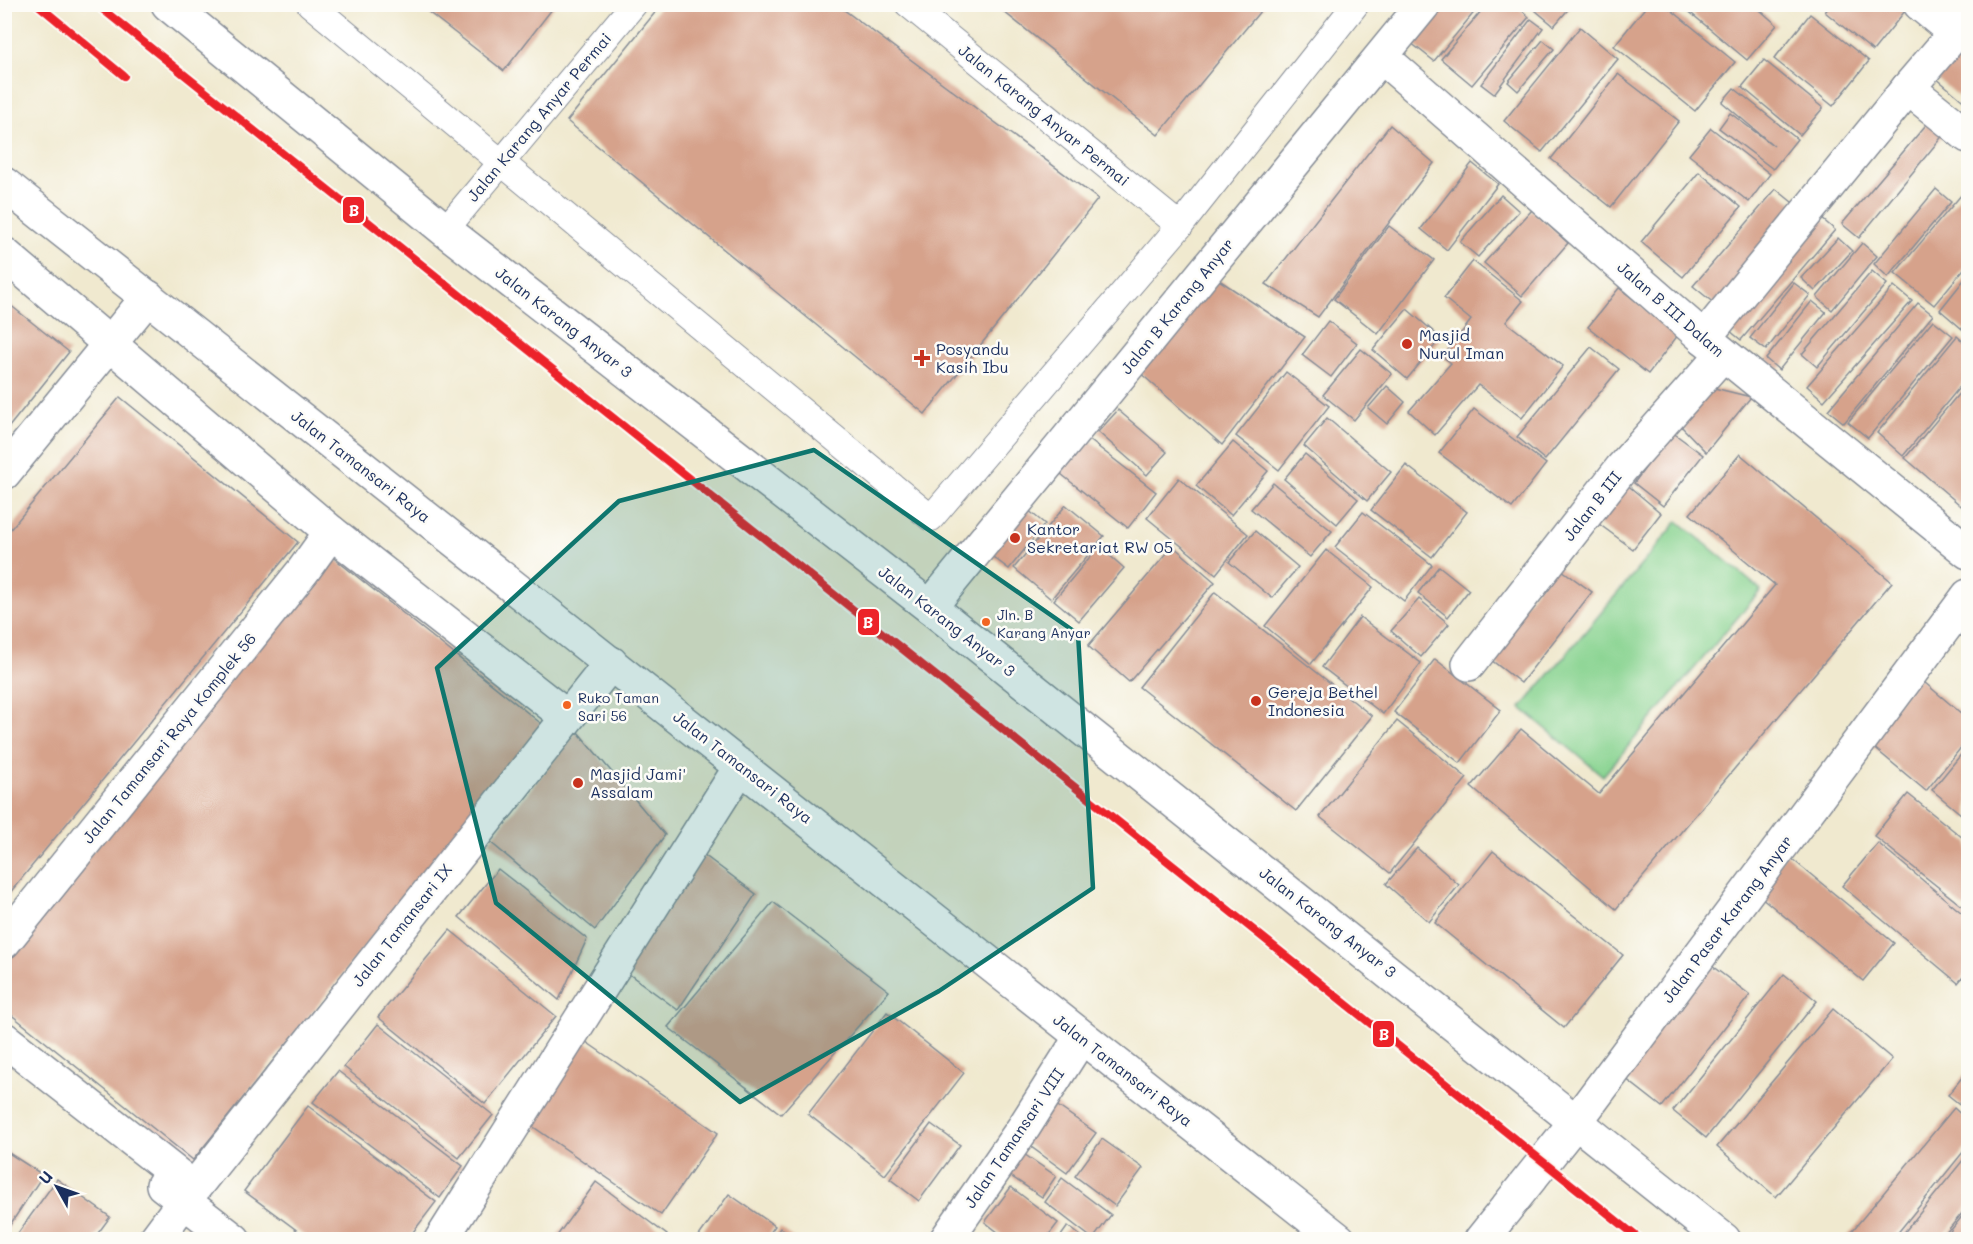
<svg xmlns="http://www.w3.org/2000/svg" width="1973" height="1244" viewBox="0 0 1973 1244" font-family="Mali,sans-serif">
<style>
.green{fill:#88d390;stroke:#528177;stroke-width:1.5}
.building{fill:#d6a28b}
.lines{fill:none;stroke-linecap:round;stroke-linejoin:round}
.lane-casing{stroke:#868c96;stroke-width:28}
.street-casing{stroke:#868c96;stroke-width:36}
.secondary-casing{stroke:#868c96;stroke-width:36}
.lane{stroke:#fff;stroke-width:26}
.street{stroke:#fff;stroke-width:33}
.secondary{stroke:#fff;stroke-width:33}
.rail-1-casing{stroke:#fdfcf7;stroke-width:12}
.rail-1{stroke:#ec2329;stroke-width:8}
.marked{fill:#0f766e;fill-opacity:0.2;stroke:#0f766e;stroke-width:4.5;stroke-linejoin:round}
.poi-dot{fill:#c8321e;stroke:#fdfcf7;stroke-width:2}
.bus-dot{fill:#f26522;stroke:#fdfcf7;stroke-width:2}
.labels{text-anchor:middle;stroke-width:5;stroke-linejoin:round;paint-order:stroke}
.bus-label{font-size:14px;fill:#1b2f5e;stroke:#fdfcf7;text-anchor:start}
.street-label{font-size:16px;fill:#1b2f5e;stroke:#fdfcf7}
.poi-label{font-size:16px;fill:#1b2f5e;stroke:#fdfcf7;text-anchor:start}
.line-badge{stroke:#fdfcf7;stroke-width:2}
.badge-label{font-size:16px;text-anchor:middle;font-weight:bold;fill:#fff}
</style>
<rect width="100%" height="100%" fill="#fdfcf7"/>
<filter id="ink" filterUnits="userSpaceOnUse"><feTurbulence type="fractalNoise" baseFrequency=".0167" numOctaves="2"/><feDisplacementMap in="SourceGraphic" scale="12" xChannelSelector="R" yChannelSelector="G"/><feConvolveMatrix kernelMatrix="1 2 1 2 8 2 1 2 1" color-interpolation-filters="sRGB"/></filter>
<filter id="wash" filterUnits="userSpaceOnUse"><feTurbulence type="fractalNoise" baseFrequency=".008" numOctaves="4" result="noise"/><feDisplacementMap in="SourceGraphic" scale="24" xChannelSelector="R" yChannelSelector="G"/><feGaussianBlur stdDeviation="1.35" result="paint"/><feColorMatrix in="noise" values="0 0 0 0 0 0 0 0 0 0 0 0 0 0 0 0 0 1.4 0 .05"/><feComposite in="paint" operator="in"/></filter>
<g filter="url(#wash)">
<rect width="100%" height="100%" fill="#f0e9cf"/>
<!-- green -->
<path class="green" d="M1678,521L1761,590L1603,776L1521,708Z"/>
<g id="blocks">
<!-- building -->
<g class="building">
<path d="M418,4H556L504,71Z"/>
<path d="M662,4H836L1098,199L925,414L567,121Z"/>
<path d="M994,4H1266L1158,135Z"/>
<path d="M1437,4H1481L1434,61L1406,39Z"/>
<path d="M1487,4H1515L1529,17L1472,85L1441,59Z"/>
<path d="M1648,4H1664L1735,62L1695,111L1614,46Z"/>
<path d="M1680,4H1753L1777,25L1747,60Z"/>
<path d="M1529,5H1572L1554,26Z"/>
<path d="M1831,5H1907L1909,6L1873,51L1825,12Z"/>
<path d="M1810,14L1869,61L1833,106L1774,59Z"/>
<path d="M1531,19L1543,28L1494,94L1481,84Z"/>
<path d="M1580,27L1618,59L1542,152L1504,121Z"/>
<path d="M1958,39L1968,48V105L1929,72Z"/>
<path d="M1543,40L1554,49L1518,91L1508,82Z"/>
<path d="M1764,60L1823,108L1800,135L1742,87Z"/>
<path d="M1618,74L1679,121L1611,207L1551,159Z"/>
<path d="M1734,88L1797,139L1773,169L1719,128L1730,113L1774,146L1722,102Z"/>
<path d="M1931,119L1949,128L1859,238L1842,224Z"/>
<path d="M1390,125L1434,163L1318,317L1266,284Z"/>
<path d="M1711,128L1770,174L1749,202L1689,155Z"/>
<path d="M1472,163L1498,184L1447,250L1421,229Z"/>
<path d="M1699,172L1741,207L1683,277L1641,242Z"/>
<path d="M1968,187V264L1934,305L1895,273Z"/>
<path d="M1776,189L1803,211L1721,309L1693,286Z"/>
<path d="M1936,189L1951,202L1888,277L1874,264Z"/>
<path d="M1501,195L1519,211L1478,257L1460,242Z"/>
<path d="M1532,210L1568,243L1522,296L1484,263Z"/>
<path d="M1813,211L1835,230L1741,340L1718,321Z"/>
<path d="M1389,226L1434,260L1378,334L1334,299Z"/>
<path d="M1838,238L1852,251L1815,291L1801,278Z"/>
<path d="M1862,243L1877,256L1832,310L1817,297Z"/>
<path d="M1473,261L1523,301L1506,322L1563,366L1522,418L1478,385L1435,435L1409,411L1451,363L1443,357L1471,320L1444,298Z"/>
<path d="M1872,271L1887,284L1817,367L1802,354Z"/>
<path d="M1968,275V334L1940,310Z"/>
<path d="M1213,276L1305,337L1222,445L1138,371Z"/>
<path d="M1794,283L1810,295L1766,350L1750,338Z"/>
<path d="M1894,286L1912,301L1824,401L1807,386Z"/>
<path d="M1619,288L1679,334L1648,374L1588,327Z"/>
<path d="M4,300L69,352L4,433Z"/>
<path d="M1812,301L1826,312L1779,370L1766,359Z"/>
<path d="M1918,303L1933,315L1844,423L1828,410Z"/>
<path d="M1407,309L1441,338L1407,379L1373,350Z"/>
<path d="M1933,320L1953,336L1868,438L1848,422Z"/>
<path d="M1328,321L1357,343L1331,377L1302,355Z"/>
<path d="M1957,336L1968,346V377L1903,456L1877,433Z"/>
<path d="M1591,347L1619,369L1545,460L1517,437Z"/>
<path d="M1361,349L1392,374L1354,420L1323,395Z"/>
<path d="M1286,372L1329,406L1279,470L1236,436Z"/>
<path d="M1966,385L1968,387V508L1966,510L1905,458Z"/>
<path d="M1387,386L1405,402L1387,424L1368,408Z"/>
<path d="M1710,387L1751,397L1706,452L1680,425Z"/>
<path d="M120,397L298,542L4,900V537Z"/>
<path d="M1474,409L1546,464L1512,508L1439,453Z"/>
<path d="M1118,410L1167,452L1147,475L1098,432Z"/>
<path d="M1327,418L1391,472L1367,501L1304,446Z"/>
<path d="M1672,432L1703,455L1663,506L1634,483Z"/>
<path d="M1083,435L1156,492L1128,528L1056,470Z"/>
<path d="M1233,442L1268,471L1231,515L1196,486Z"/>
<path d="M1305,454L1358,499L1337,524L1284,479Z"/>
<path d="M1740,454L1892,582L1616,909L1471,787L1521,729L1599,794L1775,585L1690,514Z"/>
<path d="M1406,465L1467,512L1432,557L1371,510Z"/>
<path d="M1179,478L1248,534L1216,574L1147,518Z"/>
<path d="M1273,483L1332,531L1310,557L1251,509Z"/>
<path d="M1625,483L1661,513L1633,549L1592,519Z"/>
<path d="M1022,505L1045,524L1009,569L985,551Z"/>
<path d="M1066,505L1104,536L1051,599L1014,568Z"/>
<path d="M1363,512L1432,565L1404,601L1335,547Z"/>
<path d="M1255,531L1298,567L1272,598L1229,562Z"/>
<path d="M1099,546L1124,568L1079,621L1054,600Z"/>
<path d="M1173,546L1215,582L1129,682L1088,646Z"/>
<path d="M1326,550L1373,587L1311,664L1265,626Z"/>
<path d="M330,555L543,725L193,1160L4,1009V960Z"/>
<path d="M1555,565L1592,592L1521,683L1486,656Z"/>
<path d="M1439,566L1469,590L1448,617L1418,593Z"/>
<path d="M1215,592L1372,716L1296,811L1139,687Z"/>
<path d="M1419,599L1449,624L1421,657L1391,631Z"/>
<path d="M1360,617L1421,663L1383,714L1322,667Z"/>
<path d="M1435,659L1501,710L1460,763L1394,712Z"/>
<path d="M1918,677L1968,719V739L1926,791L1866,741Z"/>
<path d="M1397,721L1467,778L1390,873L1320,817Z"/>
<path d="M577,731L665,835L595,930L489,841Z"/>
<path d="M1968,746V817L1967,819L1932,790Z"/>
<path d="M1908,794L1968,842V908L1967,910L1874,836Z"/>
<path d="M1878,843L1968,918V971L1958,983L1842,886Z"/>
<path d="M1417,848L1459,885L1429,922L1386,884Z"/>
<path d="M1493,851L1623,955L1564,1028L1435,923Z"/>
<path d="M1786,854L1894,943L1863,981L1755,892Z"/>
<path d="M704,855L756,894L678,1010L625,971Z"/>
<path d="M498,869L587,939L559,1000L459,917Z"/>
<path d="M773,902L889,991L781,1114L668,1027Z"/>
<path d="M450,930L556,1016L485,1104L378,1017Z"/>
<path d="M1704,960L1750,995L1662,1107L1616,1071Z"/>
<path d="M1784,974L1817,1001L1706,1138L1673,1111Z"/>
<path d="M1833,1009L1892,1059L1776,1197L1717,1147Z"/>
<path d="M887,1012L964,1073L885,1175L808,1114Z"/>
<path d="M378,1024L493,1115L459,1158L344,1067Z"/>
<path d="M579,1037L718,1133L661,1215L522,1119Z"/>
<path d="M1968,1070V1111L1948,1095Z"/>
<path d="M338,1071L463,1166L440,1198L313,1102Z"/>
<path d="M1052,1102L1096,1133L1067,1173L1023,1141Z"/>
<path d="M308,1106L436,1202L407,1240H310L244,1191Z"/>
<path d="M1954,1108L1968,1121V1146L1892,1240H1849L1847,1237Z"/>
<path d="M931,1124L960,1145L919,1201L890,1179Z"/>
<path d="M1102,1139L1143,1168L1115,1206L1075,1176Z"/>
<path d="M1015,1148L1056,1176L1042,1197L1000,1169Z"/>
<path d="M4,1150L43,1175L4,1234Z"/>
<path d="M1968,1154V1206L1940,1240H1898Z"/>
<path d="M1062,1178L1111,1215L1093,1239L1045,1202Z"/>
<path d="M57,1179L110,1217L93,1240H13Z"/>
<path d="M596,1182L667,1235L664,1240H554Z"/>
<path d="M1011,1187L1058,1223L1045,1240H1008L985,1222Z"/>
<path d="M729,1194L775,1226L765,1240H696Z"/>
<path d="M1968,1209V1240H1943Z"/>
<path d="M193,1217L225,1240H176Z"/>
<path d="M1068,1226L1086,1240H1058Z"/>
<path d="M780,1228L797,1240H772Z"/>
</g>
</g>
</g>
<g filter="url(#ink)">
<use href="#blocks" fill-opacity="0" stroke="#868c96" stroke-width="1.5"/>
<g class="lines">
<defs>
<g id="lane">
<path d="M310,4L931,518L1180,226L1356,4"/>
<path d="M908,4L1180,226"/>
<path d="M445,230L634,4"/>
</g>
<g id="street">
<path d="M1920,4L1955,33"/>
<path d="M1382,57L1704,338L1968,552"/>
<path d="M1908,88L1968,136"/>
<path d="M4,254L331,532L567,717"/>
<path d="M1704,338L1908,88L1955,33L1968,13"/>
<path d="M4,473L148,297"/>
<path d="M930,607L1424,4"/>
<path d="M1469,664L1621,469L1723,354"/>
<path d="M4,942L303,571L331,532"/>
<path d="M4,1039L194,1188L611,663"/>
<path d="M163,1185L234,1240"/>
<path d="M155,1240L184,1201"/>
<path d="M441,1240L741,766"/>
<path d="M946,1240L1024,1127L1081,1037"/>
<path d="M1481,1240L1577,1120L1968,596"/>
</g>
<g id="secondary">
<path d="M168,4L445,230L930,607L1724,1240"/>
<path d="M4,184L1339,1240"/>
</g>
</defs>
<!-- lane casing -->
<use href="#lane" class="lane-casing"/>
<!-- street casing -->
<use href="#street" class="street-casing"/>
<!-- secondary casing -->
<use href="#secondary" class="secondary-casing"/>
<!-- lane -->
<use href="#lane" class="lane"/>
<!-- street -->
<use href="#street" class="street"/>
<!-- secondary -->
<use href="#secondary" class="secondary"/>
<defs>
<g id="rail-1">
<path d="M37,4L124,76"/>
<path d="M96,4L1641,1240"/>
</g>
</defs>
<!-- rail-1 casing -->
<use href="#rail-1" class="rail-1-casing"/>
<!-- rail-1 -->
<use href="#rail-1" class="rail-1"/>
</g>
</g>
<!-- marked area -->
<path class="marked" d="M814,450L1078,634L1093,888L939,991L740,1102L496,903L437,668L619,501Z"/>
<!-- markers -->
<g class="poi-dot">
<circle cx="1407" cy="344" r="6"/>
<path d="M919 349h6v6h6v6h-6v6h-6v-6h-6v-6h6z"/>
<circle cx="1015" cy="538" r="6"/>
<circle cx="1256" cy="701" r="6"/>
<circle cx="578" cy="783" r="6"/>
</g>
<g class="bus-dot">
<circle cx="986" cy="622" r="5"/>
<circle cx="567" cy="705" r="5"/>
</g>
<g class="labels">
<!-- bus labels -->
<g class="bus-label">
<text x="997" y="620">Jln. B<tspan x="997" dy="18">Karang Anyar</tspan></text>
<text x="578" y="703">Ruko Taman<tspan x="578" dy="18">Sari 56</tspan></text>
</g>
<!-- street labels -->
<g class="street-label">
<text transform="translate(1044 115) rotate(39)" y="6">Jalan Karang Anyar Permai</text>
<text transform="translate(539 117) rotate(-50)" y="6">Jalan Karang Anyar Permai</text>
<text transform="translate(1177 306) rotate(-51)" y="6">Jalan B Karang Anyar</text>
<text transform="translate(1671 309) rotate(41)" y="6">Jalan B III Dalam</text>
<text transform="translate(564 322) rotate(38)" y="6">Jalan Karang Anyar 3</text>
<text transform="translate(361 466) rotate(38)" y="6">Jalan Tamansari Raya</text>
<text transform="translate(1592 506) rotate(-52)" y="6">Jalan B III</text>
<text transform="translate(947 621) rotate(38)" y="6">Jalan Karang Anyar 3</text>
<text transform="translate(169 738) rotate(-51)" y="6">Jalan Tamansari Raya Komplek 56</text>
<text transform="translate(743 767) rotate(38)" y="6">Jalan Tamansari Raya</text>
<text transform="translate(1727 919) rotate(-53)" y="6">Jalan Pasar Karang Anyar</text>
<text transform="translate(1328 922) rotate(38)" y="6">Jalan Karang Anyar 3</text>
<text transform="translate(402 925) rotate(-52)" y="6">Jalan Tamansari IX</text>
<text transform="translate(1123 1070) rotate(38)" y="6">Jalan Tamansari Raya</text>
<text transform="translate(1014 1138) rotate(-56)" y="6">Jalan Tamansari VIII</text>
</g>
<!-- poi labels -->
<g class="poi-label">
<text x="1419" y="341">Masjid<tspan x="1419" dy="18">Nurul Iman</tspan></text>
<text x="936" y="355">Posyandu<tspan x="936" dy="18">Kasih Ibu</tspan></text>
<text x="1027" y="535">Kantor<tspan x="1027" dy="18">Sekretariat RW 05</tspan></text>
<text x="1268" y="698">Gereja Bethel<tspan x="1268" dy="18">Indonesia</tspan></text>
<text x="590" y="780">Masjid Jami'<tspan x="590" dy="18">Assalam</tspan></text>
</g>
</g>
<g class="line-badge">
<rect x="342" y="196" width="23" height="28" rx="6" fill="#ec2329"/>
<rect x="857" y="608" width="23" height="28" rx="6" fill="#ec2329"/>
<rect x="1372" y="1020" width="23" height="28" rx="6" fill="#ec2329"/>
</g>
<g class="badge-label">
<text x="354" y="216">B</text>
<text x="868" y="628">B</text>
<text x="1384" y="1040">B</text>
</g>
<!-- margin -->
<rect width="1973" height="1244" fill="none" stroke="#fdfcf7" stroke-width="24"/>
<!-- north arrow -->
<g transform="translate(57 1187) rotate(310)" stroke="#fdfcf7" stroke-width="4.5" paint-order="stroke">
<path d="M0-4.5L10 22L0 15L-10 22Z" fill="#1b2f5e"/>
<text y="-9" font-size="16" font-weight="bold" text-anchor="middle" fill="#1b2f5e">U</text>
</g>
</svg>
